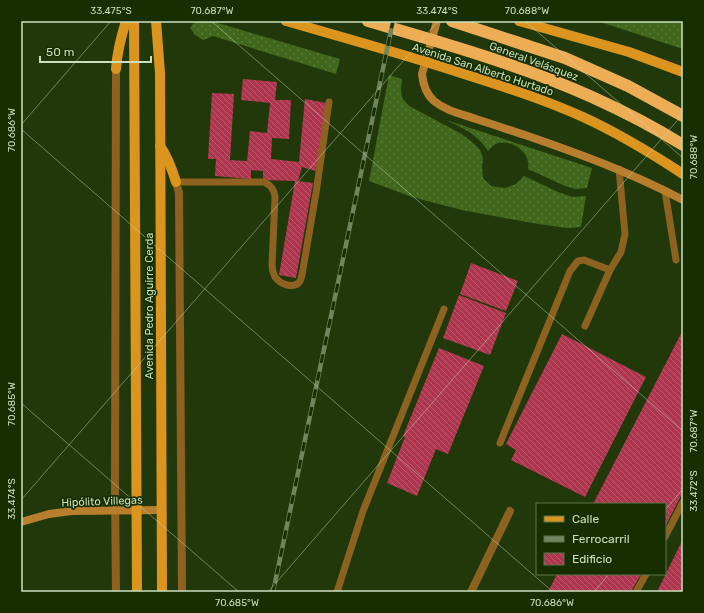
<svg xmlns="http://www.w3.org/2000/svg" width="704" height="613" viewBox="0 0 704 613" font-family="Rubik,sans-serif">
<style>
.grass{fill:url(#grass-dots)}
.building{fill:url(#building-back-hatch)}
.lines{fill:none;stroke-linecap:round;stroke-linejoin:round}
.lane{stroke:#8d6221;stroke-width:7}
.street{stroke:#8d6221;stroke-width:8}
.secondary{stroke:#b77f2d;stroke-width:8}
.primary{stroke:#db941d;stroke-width:10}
.highway{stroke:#edad54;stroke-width:12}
.rail-casing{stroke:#6f855d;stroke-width:4.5}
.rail{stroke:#172f00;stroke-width:3;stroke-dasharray:9;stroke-linecap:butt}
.ticks{fill:none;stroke:#cbdfbe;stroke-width:1;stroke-opacity:0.45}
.labels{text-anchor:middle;stroke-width:3.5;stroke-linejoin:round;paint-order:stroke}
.street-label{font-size:11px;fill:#cbdfbe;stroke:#172f00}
.neatline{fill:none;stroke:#cbdfbe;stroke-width:1.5}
.ticks-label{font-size:10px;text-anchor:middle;fill:#cbdfbe}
</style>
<defs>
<pattern id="grass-dots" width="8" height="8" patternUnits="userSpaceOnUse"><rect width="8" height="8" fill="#40671c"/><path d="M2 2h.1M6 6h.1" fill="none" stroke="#5a7c3b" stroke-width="1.8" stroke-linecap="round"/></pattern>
<pattern id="building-back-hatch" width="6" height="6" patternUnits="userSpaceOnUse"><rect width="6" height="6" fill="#ad354d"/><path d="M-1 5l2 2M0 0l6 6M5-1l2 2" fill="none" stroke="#ba5b6d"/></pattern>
</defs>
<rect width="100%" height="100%" fill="#21390a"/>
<!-- grass -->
<g class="grass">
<path d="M200,21H211L340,59L336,74L213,36L203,40L195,35L190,28L194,23Z"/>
<path d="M597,21H680L683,26V49Z"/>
<path d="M389,75L402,79L401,89L402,98L409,106L460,133L471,141L480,150L483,158L482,167L483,178L491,186L505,188L516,184L524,176L558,192L573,197L586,196L581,227L567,228L532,223L462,210L412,197L369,181Z"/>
<path d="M446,120L592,168L587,188L575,189L565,186L528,169C528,166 529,164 528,162C526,149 510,140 498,143C494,144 491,148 488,151C476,133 464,129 446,120Z"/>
</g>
<!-- building -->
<g class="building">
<path d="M243,79L277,82L275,100H291L289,139L272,138L271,159L299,162L305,99L326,103L316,171L302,167L298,181L313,183L296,278L279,275L295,181L263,180V171L251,170V179L215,176L216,159H208L212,93L234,94L230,160L247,161L250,131L267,133L270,103L241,100Z"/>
<path d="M471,263L518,281L506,311L460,294Z"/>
<path d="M459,295L506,313L490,355L443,338Z"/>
<path d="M683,330V492L665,527V504H593Z"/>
<path d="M562,334L646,377L585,497L511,460L516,450L506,444Z"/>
<path d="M439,348L484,366L448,454L436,449L417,496L387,483L405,437L403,436Z"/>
<path d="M683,539V592H657Z"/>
<path d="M557,574H641L631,592H548Z"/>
</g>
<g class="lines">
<!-- lane -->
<g class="lane">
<path d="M176,182H264C271,185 274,189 275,197L272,265C272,269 273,273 275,277C280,284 294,290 300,281C302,278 302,273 303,269L316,193L329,102"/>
<path d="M665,191L676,260"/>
<path d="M585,326L610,270L621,252L625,234L619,169"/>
<path d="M500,443L570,271L578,261L584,260L610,270"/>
<path d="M665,537L683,502"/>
<path d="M337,592L363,511L444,309"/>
<path d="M636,592L646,574"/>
</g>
<!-- street -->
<g class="street">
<path d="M116,69L115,488L116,592"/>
<path d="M176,182L179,193L182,592"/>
<path d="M471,592L510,511"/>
</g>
<!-- secondary -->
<g class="secondary">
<path d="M437,21L422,74C423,84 426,94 434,101C446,111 462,114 476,119C492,124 509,130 525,135C580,154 632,173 683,200"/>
<path d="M21,522L49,514L72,511L161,510"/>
</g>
<!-- primary -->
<g class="primary">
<path d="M134,21L137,592"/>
<path d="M156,21L160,73L162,592"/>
<path d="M286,21C345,38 403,54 461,73C502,86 543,99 583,117C618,133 651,153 683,174"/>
<path d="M519,21L629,52L683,72"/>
<path d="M116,69C117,53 121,37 126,21"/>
<path d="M160,146C168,157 172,169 176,182"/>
</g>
<!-- highway -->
<g class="highway">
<path d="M368,21C443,43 521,65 592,97C623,111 654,127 683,145"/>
<path d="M452,21L565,58L628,86L683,116"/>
</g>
<defs>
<path id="rail" d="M273,592L393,21"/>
</defs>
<!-- rail casing -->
<use href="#rail" class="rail-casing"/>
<!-- rail -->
<use href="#rail" class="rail"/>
</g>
<!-- ticks -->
<path class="ticks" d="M211,21L683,431M525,21L683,158M21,125L111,21M21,129L553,592M21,403L239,592M21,500L438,21M665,510L683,489M268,592L683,114M594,592L609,574"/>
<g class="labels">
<!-- street labels -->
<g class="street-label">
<text transform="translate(534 61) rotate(20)" y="4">General Velásquez</text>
<text transform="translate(483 69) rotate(18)" y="4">Avenida San Alberto Hurtado</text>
<text transform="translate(149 306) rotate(-90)" y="4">Avenida Pedro Aguirre Cerda</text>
<text transform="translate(102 501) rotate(-2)" y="4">Hipólito Villegas</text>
</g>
</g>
<!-- border -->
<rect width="704" height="613" fill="none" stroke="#172f00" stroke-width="44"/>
<!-- legend -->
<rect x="536" y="503" width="130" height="72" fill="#172f00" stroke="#5f754c"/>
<rect x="544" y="516" width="20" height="6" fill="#db941d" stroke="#5f754c"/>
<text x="572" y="523" font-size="12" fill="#cbdfbe">Calle</text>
<rect x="544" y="536" width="20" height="6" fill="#6f855d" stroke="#5f754c"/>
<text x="572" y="543" font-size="12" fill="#cbdfbe">Ferrocarril</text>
<rect x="544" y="553" width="20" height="12" fill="url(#building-back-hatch)" stroke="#5f754c"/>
<text x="572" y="563" font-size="12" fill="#cbdfbe">Edificio</text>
<!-- scale -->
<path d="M40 56v6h111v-6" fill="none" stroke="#cbdfbe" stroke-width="2"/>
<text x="46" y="56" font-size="12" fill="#cbdfbe" stroke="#172f00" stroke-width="3" paint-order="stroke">50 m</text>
<rect x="22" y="22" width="660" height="569" class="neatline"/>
<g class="ticks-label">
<text x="111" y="14">33.475°S</text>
<text x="212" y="14">70.687°W</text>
<text x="437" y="14">33.474°S</text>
<text x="527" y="14">70.688°W</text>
<text transform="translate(11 130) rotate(-90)" y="4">70.686°W</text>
<text transform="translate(693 157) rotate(-90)" y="4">70.688°W</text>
<text transform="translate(11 404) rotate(-90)" y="4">70.685°W</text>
<text transform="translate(693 431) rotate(-90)" y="4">70.687°W</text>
<text transform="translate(693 491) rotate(-90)" y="4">33.472°S</text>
<text transform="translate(11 499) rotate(-90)" y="4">33.474°S</text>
<text x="237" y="606">70.685°W</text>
<text x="552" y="606">70.686°W</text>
</g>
</svg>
